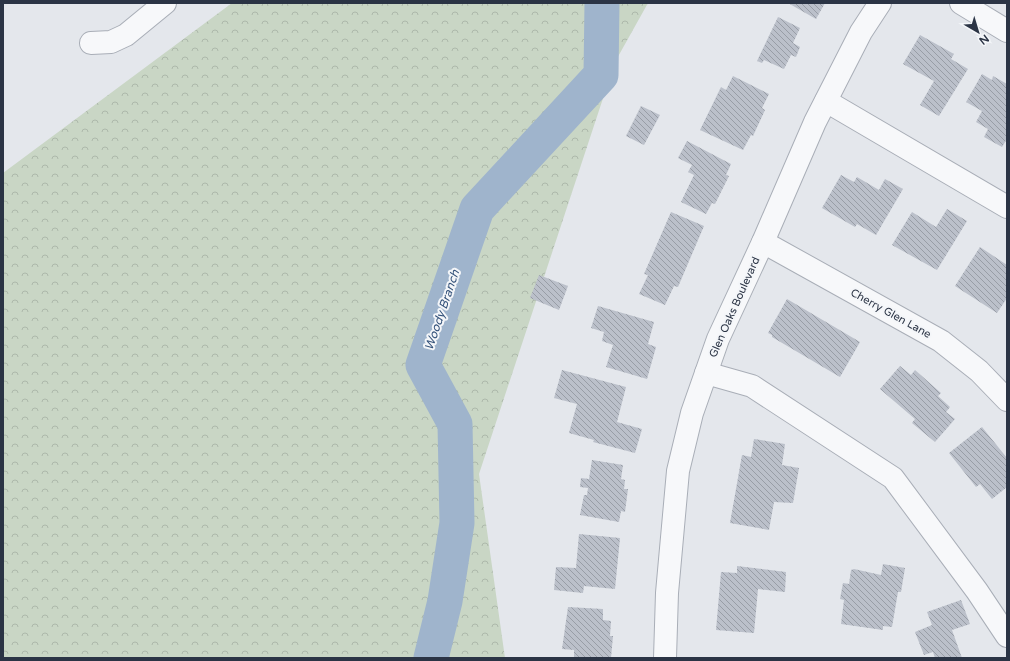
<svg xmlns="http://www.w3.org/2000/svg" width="1010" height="661" viewBox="0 0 1010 661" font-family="'Varela Round',sans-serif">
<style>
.forest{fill:url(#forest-crowns)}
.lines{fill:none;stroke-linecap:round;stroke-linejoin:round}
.river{stroke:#9fb4cc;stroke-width:35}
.building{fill:url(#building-back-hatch)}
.minor-casing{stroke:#a9aeb7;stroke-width:24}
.minor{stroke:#f7f8fa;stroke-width:22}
.labels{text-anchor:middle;stroke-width:4;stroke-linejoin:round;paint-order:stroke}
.street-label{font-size:11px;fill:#2b3445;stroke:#f4f6f9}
.water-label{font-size:12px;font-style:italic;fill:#34527a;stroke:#f4f6f9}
</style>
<defs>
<pattern id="forest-crowns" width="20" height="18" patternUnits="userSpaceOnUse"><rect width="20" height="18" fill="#c9d6c5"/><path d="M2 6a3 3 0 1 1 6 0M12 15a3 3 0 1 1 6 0" fill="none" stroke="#adb8ab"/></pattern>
<pattern id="building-back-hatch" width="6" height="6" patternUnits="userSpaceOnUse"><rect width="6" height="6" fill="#bbc0ca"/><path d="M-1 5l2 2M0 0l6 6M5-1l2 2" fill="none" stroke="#989da6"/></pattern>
</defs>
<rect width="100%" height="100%" fill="#e4e7ec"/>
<!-- forest -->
<path class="forest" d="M232,3H648L615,62L479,474L505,658H3V173Z"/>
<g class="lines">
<!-- river -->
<path class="river" d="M431,658L445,601L457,523L455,424L423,365L477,209L601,75L602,3"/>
</g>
<!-- building -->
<g class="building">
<path d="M788,3H825L816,19Z"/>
<path d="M778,17L800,28L793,43L800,47L796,57L791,55L784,69L764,60L762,63L757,61Z"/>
<path d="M920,35L954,54L951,59L968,69L939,116L920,105L934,81L903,64Z"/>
<path d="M982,74L992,80L993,76L1007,84V139L1002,147L984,137L988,129L976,122L982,111L966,102Z"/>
<path d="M733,76L769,94L762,108L765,110L753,136L751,135L743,150L700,130L721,87L726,90Z"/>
<path d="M641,106L660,115L644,145L626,136Z"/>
<path d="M687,141L731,164L726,175L729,176L715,204L712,203L706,214L681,202L694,175L688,172L692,165L678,158Z"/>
<path d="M841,175L854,182L857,177L879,190L885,179L903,189L876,235L857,224L855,227L822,208Z"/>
<path d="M947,209L967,221L937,270L892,245L912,212L936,227Z"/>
<path d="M671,212L704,226L678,287L674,286L665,305L639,294L648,275L644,274Z"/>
<path d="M980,247L1007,265V298L997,313L955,286Z"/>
<path d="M539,275L568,286L559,310L530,298Z"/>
<path d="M787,299L860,342L840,377L772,337V335L768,333Z"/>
<path d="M598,306L654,322L648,344L656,347L647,379L606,367L613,345L602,341L604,332L591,328Z"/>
<path d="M900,366L911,375L915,370L941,393L938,396L950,407L946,412L955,419L935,442L912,423L915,419L880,389Z"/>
<path d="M562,370L626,387L617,422L642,429L635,453L593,442L594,440L569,433L577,404L554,398Z"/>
<path d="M982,427L1007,458V487L992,499L980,484L976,487L949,453Z"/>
<path d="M754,439L785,444L782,465L799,468L793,503L774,502L769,530L730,523L742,455L751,457Z"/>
<path d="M592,460L623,465L621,479L625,480L624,489H628L625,512L621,511L619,522L580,515L584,495H587L588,488L580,487L581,478L589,479Z"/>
<path d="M579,534L620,538L615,589L584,586L583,593L554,590L556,567L576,568Z"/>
<path d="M883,564L905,568L901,592H898L892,627L883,626V630L841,624L844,600L840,599L843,583L849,584L851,570L854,569L881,575Z"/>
<path d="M737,566L786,572L785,592L758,589L754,633L716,630L721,572L737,573Z"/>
<path d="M961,600L970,624L952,630L962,658H935L933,652L924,655L915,632L932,625L927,612Z"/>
<path d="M568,607L603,609V620L611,621L610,636H613L611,658H574V650L562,649Z"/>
</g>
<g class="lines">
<defs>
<g id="minor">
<path d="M961,3L1007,31"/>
<path d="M91,43L111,42L126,35L165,3"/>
<path d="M826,101L1007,207"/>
<path d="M763,242L941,341L979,371L1007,400"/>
<path d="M706,373L752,386L893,478L977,591L1007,636"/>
<path d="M665,658L667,593L678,471L692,413L718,339L763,242L815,122L861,32L880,3"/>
</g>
</defs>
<!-- minor casing -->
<use href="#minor" class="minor-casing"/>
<!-- minor -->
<use href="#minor" class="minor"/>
</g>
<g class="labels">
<!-- street labels -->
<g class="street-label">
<text transform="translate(734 307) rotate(-66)" y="4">Glen Oaks Boulevard</text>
<text transform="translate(891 313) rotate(29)" y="4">Cherry Glen Lane</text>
</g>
<!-- water labels -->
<g class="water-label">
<text transform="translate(442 310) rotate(-71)" y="4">Woody Branch</text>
</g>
</g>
<!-- border -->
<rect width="1010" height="661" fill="none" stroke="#2b3445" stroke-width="8"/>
<!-- north arrow -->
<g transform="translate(978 32) rotate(142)" stroke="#f4f6f9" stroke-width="3" paint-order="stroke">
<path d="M0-3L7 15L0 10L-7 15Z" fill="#2b3445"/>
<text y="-6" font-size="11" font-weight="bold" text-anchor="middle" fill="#2b3445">N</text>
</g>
</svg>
